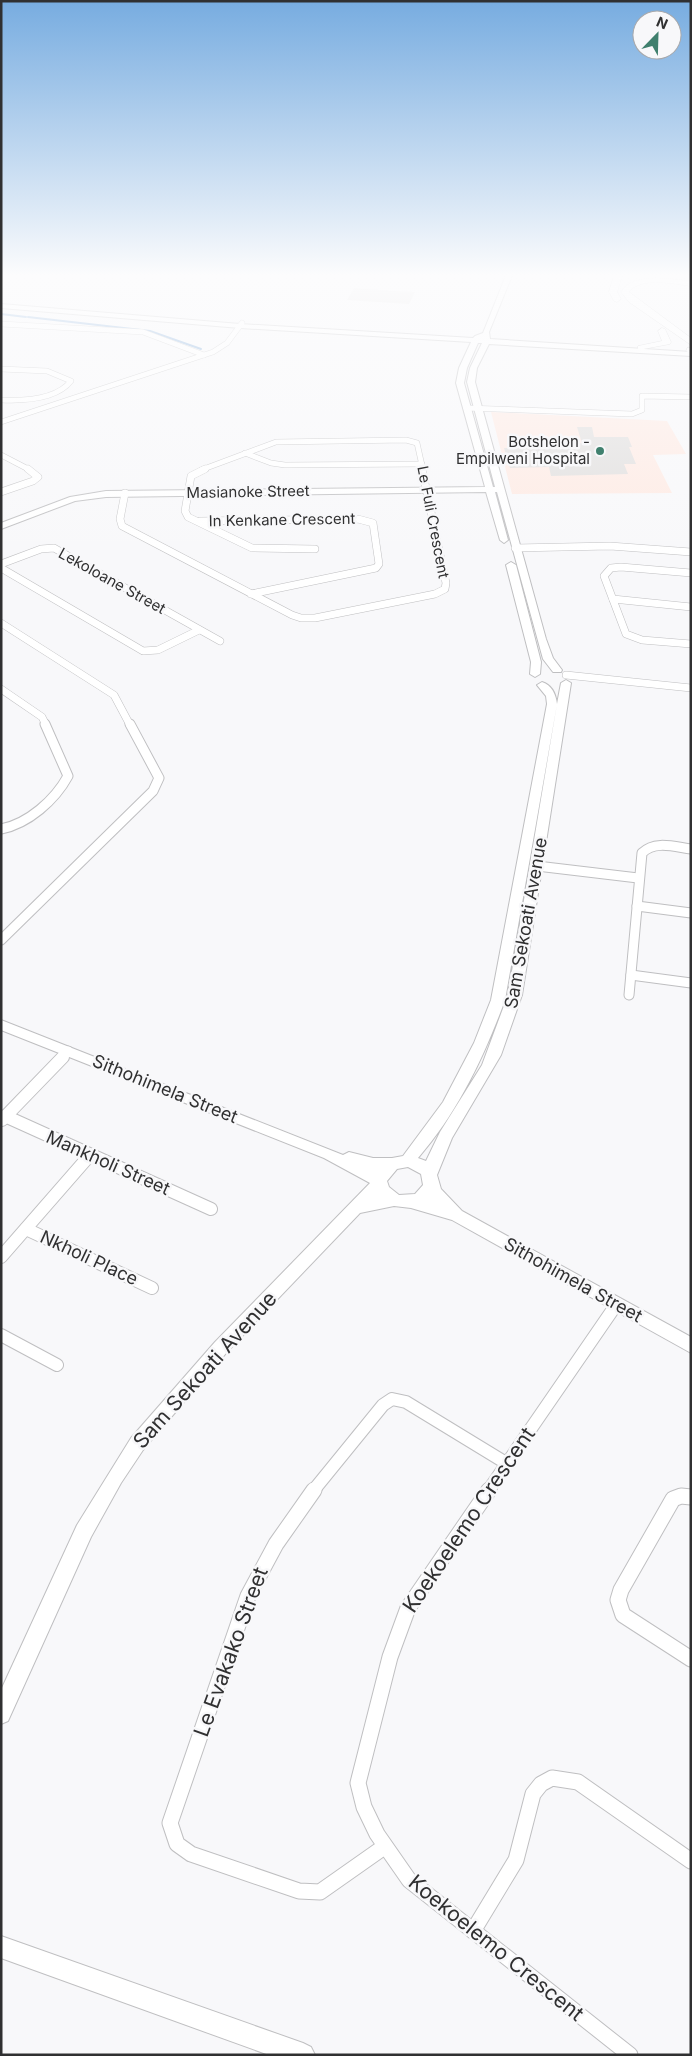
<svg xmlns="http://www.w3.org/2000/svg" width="692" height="2056" viewBox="0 0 692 2056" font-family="Inter,sans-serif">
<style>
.medical{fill:#feeae3}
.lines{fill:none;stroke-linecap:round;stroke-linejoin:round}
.stream{stroke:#6ea0d5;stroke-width:2}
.building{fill:#e0dedd}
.street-far4-casing{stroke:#bfbfc1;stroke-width:6}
.street-far3-casing{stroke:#bfbfc1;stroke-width:8}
.street-far2-casing{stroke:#bfbfc1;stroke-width:11}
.street-far1-casing{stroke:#bfbfc1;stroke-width:14}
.street-casing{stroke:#bfbfc1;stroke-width:17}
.secondary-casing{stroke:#bfbfc1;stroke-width:2}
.highway-casing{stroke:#bfbfc1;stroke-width:1}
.street-far4{stroke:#fff;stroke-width:5}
.street-far3{stroke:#fff;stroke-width:7}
.street-far2{stroke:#fff;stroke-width:9}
.street-far1{stroke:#fff;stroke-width:12}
.street{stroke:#fff;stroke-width:15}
.secondary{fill:#fff;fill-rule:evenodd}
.highway{fill:#fff;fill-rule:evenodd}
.poi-dot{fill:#40806e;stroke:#f8f8fa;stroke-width:2}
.labels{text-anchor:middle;stroke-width:5;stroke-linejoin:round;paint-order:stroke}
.far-poi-label{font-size:15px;fill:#303031;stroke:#f8f8fa;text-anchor:end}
.far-street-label{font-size:15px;fill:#303031;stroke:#f8f8fa}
.street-label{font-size:18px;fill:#303031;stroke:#f8f8fa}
.near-street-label{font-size:21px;fill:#303031;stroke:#f8f8fa}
</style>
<rect width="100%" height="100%" fill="#f8f8fa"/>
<!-- medical -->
<path class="medical" d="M491,412L667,421L686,454L653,455L672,493L512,494Z"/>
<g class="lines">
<!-- stream -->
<g class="stream">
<path d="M1,314L26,317"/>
<path d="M28,317L150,331L201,349"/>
</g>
</g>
<!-- building -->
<g class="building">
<path d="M354,288L395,291L415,292L409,304L347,300Z"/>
<path d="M577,427H592L594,437H628L632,447H629L636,464H624L628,474L551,476L549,467L510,468L504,448H516V445L521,444L582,443Z"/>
</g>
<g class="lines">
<defs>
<g id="street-far4">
<path d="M1,324L143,332L204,355"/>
<path d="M689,350L691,351"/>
<path d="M1,369L47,371L71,381C56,400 24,401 1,400"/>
<path d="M466,408L632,414L642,410V396L691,397"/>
<path d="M1,422L213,352L227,343L242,323"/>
<path d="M245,453L271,463L285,465L422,464"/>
<path d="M1,455L30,470"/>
<path d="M201,470L276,442L406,440L417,443L423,470"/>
</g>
<g id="street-far3">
<path d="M205,469L191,476L185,511L188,517L252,548L315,549"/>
<path d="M1,492L33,481L38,477L28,469"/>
<path d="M125,493L120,519L122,526L292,615L301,618H315L435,594L445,589L446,583L422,469"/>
<path d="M200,521L358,519L373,523L379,564L376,568L251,594"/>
<path d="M515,548L610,546L691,552"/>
<path d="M1,564L41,549L54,548L220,641"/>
<path d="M1,568L143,651L158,650L199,630"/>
<path d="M691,573L621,567L611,568L604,576L626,634L642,640L691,644"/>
<path d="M613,599L691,607"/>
<path d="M1,623L114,695L130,725"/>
<path d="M566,675L691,688"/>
<path d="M1,689L42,717L46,725"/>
</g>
<g id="street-far2">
<path d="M1,829C28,824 55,800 68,776L45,724"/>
<path d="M537,866L638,878"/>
<path d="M637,906L691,913"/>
<path d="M1,940L153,791L159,778L130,724"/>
<path d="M631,975L691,983"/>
<path d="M629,995L642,853C655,840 675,847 691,849"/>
<path d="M61,1058L68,1051"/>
</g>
<g id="street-far1">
<path d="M5,1116L211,1209"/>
<path d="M2,1120L63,1057"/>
<path d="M26,1229L152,1288"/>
<path d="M1,1257L90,1155"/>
<path d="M1,1335L57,1365"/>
<path d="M313,1491L383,1405L392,1399L406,1402L506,1463"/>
<path d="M488,1491L616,1305"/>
</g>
<g id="street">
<path d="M314,1490L276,1544L248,1596L170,1823L177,1844L191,1854L299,1891L320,1892L384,1847"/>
<path d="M489,1490L408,1608L390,1657L358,1783L364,1807L377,1834L409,1880L630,2055"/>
<path d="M691,1497L681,1496L673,1499L621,1590L618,1600L623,1615L691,1659"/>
<path d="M473,1931L516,1860L533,1794L541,1784L552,1778L578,1782L691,1861"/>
</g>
<g id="secondary">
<path d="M507,273H513L489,332L490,339L691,352V356L489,344L477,368L475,382L546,639L553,658L562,670L561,672H553L543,659L497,492H495L508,540L504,543L500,540L486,492L106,497L75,501L1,529V523L70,497L106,491L485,487L456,383L459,368L471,342L240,328L1,308V304L240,324L473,338L475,336L483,333ZM478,343H482L470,368L467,382L495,487H493L464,383L467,368Z"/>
<path d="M511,562L516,565L541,662L540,674L535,677L530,674L531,662L506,565Z"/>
<path d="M566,680L571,683L522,995L501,1055L452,1138L437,1175L441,1189L462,1211L691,1337V1353L452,1220L411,1208L394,1206L360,1213L227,1352L143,1450L121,1483L91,1537L8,1721L1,1724V1690L77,1525L131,1438L215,1342L370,1183L324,1158L1,1030V1020L343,1155L349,1152L373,1158H392L403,1156L443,1102L474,1043L491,1000L547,704L546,696L537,685L542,682C552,685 556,695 557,704L561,683ZM557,704L508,995L482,1065L440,1132L426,1161L418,1158C458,1112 484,1057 505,1000ZM408,1167L421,1174L423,1185L415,1194L399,1195L389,1187L387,1181L397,1169Z"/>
<path d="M1,1936L303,2043L311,2047L315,2055H269L1,1958Z"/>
</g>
<g id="highway">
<path d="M615,273H623L617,292L621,299L617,302L614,301L609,292Z"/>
<path d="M655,278L691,281V286C674,284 641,276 629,292L691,338V345L629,302L621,292C629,280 641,279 655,278Z"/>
<path d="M662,328L665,329L671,342L670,344L638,350V346L662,341L658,331Z"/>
</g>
</defs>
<!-- street-far4 casing -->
<use href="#street-far4" class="street-far4-casing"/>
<!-- street-far3 casing -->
<use href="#street-far3" class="street-far3-casing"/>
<!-- street-far2 casing -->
<use href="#street-far2" class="street-far2-casing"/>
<!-- street-far1 casing -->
<use href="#street-far1" class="street-far1-casing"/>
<!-- street casing -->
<use href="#street" class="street-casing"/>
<!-- secondary casing -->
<use href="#secondary" class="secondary-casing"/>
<!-- highway casing -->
<use href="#highway" class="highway-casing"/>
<!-- street-far4 -->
<use href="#street-far4" class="street-far4"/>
<!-- street-far3 -->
<use href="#street-far3" class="street-far3"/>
<!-- street-far2 -->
<use href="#street-far2" class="street-far2"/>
<!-- street-far1 -->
<use href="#street-far1" class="street-far1"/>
<!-- street -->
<use href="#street" class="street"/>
<!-- secondary -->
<use href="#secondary" class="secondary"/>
<!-- highway -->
<use href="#highway" class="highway"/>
</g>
<!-- sky -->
<linearGradient id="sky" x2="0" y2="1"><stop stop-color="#77ace0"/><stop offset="0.49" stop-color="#fcfcfd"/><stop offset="1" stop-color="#fcfcfd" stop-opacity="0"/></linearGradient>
<rect width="692" height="561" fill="url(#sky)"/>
<!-- markers -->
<circle class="poi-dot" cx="600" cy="451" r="5"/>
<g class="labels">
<!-- far-poi labels -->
<g class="far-poi-label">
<text x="590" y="447">Botshelon -<tspan x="590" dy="17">Empilweni Hospital</tspan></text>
</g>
<!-- far-street labels -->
<g class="far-street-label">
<text transform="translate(248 492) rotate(-1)" y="5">Masianoke Street</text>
<text transform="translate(282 520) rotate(-1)" y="5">In Kenkane Crescent</text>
<text transform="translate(433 522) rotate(79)" y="5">Le Fuli Crescent</text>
<text transform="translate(112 581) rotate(29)" y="5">Lekoloane Street</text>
</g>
<!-- street labels -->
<g class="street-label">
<text transform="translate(526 923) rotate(-80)" y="6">Sam Sekoati Avenue</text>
<text transform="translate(165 1089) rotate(22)" y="6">Sithohimela Street</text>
<text transform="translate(108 1163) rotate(24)" y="6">Mankholi Street</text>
<text transform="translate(89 1258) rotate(25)" y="6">Nkholi Place</text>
<text transform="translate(573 1280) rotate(29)" y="6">Sithohimela Street</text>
</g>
<!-- near-street labels -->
<g class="near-street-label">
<text transform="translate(205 1370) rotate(-48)" y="7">Sam Sekoati Avenue</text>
<text transform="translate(469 1520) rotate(-56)" y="7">Koekoelemo Crescent</text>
<text transform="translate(231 1652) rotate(-70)" y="7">Le Evakako Street</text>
<text transform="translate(496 1948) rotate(39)" y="7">Koekoelemo Crescent</text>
</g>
</g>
<!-- border -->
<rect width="692" height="2056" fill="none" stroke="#303031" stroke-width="5"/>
<!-- north arrow -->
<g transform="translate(657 35) rotate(23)"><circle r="24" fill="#f8f8fa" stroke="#a8a8aa"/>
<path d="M0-4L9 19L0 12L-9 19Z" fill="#40806e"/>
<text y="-8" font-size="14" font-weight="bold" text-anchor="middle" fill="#303031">N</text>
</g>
</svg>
